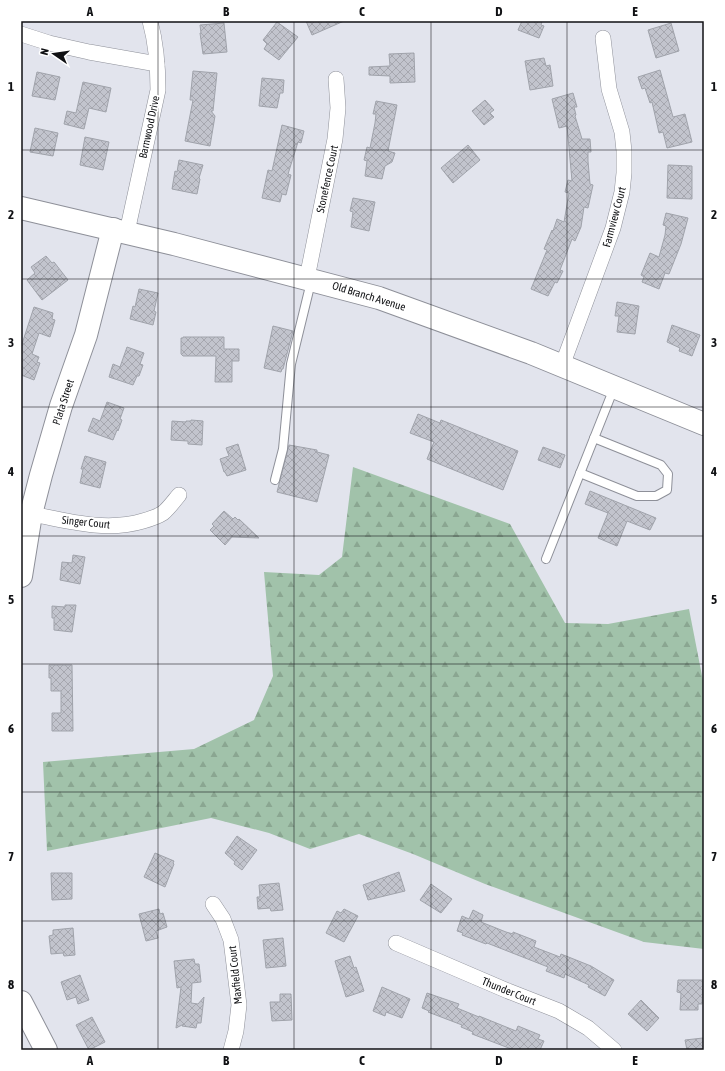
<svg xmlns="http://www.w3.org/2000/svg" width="725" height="1071" viewBox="0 0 725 1071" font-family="'Asap Condensed',sans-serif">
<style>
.forest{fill:url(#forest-firs)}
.building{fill:url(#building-cross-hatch);stroke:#a0a3ab}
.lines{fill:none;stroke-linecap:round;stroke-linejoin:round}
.lane-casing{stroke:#8e9099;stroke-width:10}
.street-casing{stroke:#8e9099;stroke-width:16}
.secondary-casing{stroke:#8e9099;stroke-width:24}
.lane{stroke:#fff;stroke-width:8}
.street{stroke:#fff;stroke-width:15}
.secondary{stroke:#fff;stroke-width:22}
.grid{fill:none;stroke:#101114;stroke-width:1;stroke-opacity:0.55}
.labels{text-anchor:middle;stroke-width:3.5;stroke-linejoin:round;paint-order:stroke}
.street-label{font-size:11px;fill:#101114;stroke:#fff}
.neatline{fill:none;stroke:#101114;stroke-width:1.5}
.grid-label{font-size:13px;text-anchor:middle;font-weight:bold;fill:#101114}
</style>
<defs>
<pattern id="forest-firs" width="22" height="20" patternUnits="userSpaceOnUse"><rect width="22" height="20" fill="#a1c2aa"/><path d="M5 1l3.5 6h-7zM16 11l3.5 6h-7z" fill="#8aa691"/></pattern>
<pattern id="building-cross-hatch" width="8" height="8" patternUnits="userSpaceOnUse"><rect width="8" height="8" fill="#c2c4cd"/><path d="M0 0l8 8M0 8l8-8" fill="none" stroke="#a6a7af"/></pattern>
</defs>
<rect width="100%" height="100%" fill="#e2e4ed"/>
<!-- forest -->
<path class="forest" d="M353,467L510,524L565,623L608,624L689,609L704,686V949L644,942L485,884L413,854L359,834L310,849L269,833L211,818L47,851L43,762L194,749L254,720L273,676L264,572L319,575L342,557Z"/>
<!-- building -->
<g class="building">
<path d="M306,21H344L312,35Z"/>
<path d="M522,21H542L541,25L544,26L539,38L518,30Z"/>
<path d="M277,22L298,37L279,60L264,49L267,44L263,40Z"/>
<path d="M224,23L227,52L203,54L200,33H201L200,25Z"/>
<path d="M671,23L679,51L656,58L648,30Z"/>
<path d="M414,53L415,82L390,83V76L369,75V67L390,66L389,54Z"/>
<path d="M544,58L546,66L550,65L553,86L530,90L525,61Z"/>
<path d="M660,70L673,117L685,114L692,142L667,148L663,132L659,133L652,102L650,103L645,88L642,89L638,77Z"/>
<path d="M193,71L217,73L213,111H211L215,116L210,146L185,141L193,100H190Z"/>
<path d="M37,72L60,77L55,100L32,96Z"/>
<path d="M262,78L284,80L283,93H280L277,108L259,106Z"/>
<path d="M83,82L111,88L106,112L89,108L84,129L64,124L67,111L76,113Z"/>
<path d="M573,93L577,107H574L576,115L575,116L582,139H590L591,152H588V161L590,184L593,185L588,208L584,207L581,227L575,241L572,239L560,270L563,271L557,283L555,282L548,296L531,289L547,250L544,249L552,230L553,231L557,219L564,222L569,193L565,192L568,180L572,181L567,126L559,128L552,99Z"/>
<path d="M485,100L494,110L490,113L494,117L484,125L472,111Z"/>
<path d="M376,101L397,105L388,151L395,153L392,162L385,166L382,179L365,176L367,161L364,160L367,147L370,148L375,123L376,114H373Z"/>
<path d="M282,125L304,131L301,143L298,142L288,174L291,175L286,195L282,194L280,202L262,198L268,170L272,171Z"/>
<path d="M35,128L58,133L53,156L30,152Z"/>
<path d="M85,137L109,142L103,170L80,165Z"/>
<path d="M468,145L480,160L453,183L441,168Z"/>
<path d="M179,160L203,165L199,178L200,179L197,194L172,189L175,171L177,172Z"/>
<path d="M668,165L692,166V199L667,198Z"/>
<path d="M353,198L375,202L369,231L351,227L353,212L350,211Z"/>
<path d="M666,213L688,218L681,244L669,274L665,273L659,289L642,282L644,277L641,275L650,253L659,257L665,235L666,226L663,225Z"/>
<path d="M46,256L52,263L54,262L68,280L42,300L27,280L35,273L31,267Z"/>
<path d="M139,289L158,293L154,311L156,312L153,325L130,319L133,306L135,307Z"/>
<path d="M617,302L639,306L635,334L617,332L619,316H615Z"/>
<path d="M34,307L53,313L52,319L55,320L50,337L39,333L32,354L39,357L37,362L40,363L34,380L21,375V347Z"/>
<path d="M672,325L700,335L692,356L679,351L680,348L667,342Z"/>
<path d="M273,326L293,331L283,369H282L281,372L264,368Z"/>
<path d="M183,337H224V349H239V361H232V382H215L216,356H183L181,354V338H183Z"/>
<path d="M127,347L144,353L140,364L143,365L139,376H137L133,385L109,377L113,364L120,367Z"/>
<path d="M107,402L124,408L120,419L122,420L118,431L117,430L113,440L88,431L93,418L100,421Z"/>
<path d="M418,414L440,423L441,420L518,451L503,490L427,459L434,442L410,433Z"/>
<path d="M191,420L203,421L202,445L188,444V441L171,440L172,421L186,422V421H191Z"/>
<path d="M238,444L246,470L227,476L225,472H224L220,459L229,456L226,448Z"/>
<path d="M289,445L317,450V452L329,455L317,502L277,492Z"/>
<path d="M543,447L565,455L560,468L538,460Z"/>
<path d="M85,456L106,462L100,488L80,483L83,469H81Z"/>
<path d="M590,491L656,518L650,530L627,521L617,546L598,538L608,513L585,504Z"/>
<path d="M224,511L233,519L235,517L238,520L239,519L259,538L232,537L225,545L210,530L214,526L212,524Z"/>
<path d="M73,555L85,557L80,584L60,580L62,562L72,563Z"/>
<path d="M65,605H76L72,632L54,630V618H52V606L65,607Z"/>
<path d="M49,665H72L73,731H52V713H61V691H51V678H49Z"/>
<path d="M237,836L257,850L242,870L234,864L235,862L225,853Z"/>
<path d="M155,853L174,861L173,863L174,864L165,887L144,877Z"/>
<path d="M399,872L405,891L368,900L363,885Z"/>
<path d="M51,873H72V899L52,900Z"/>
<path d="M279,883L283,910L271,911L270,908L258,909L257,897H260L259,885Z"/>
<path d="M431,884L452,899L441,913L420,900Z"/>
<path d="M159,909L160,914L163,913L167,927L156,931L158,938L146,941L139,914Z"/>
<path d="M344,909L358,916L344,942L326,933L337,911L341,913Z"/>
<path d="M473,910L483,915L481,922L506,932L513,934V932L536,941L534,947L560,957L561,954L591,966L614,980L605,996L588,987L589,985L565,974L564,978L546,971L548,967L487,943L486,944L462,935L463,933L457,931L462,916L469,919Z"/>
<path d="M73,928L75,955L64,956L63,953L51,954L49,936L53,935V930Z"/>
<path d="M283,938L286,966L266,968L263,940Z"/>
<path d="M350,956L354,968L356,967L364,991L346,997L335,961Z"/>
<path d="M194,959L195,964H199L201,982L192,983L191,1003L198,1004L204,997L201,1023H197L196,1028L182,1026L184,1024L176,1028L181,987L177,988L174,961Z"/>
<path d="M80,975L89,1000L78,1004L76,997L67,1000L61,982Z"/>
<path d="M678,980H703L702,1004H698V1010H680L681,993L677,992Z"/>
<path d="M382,987L410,999L402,1018L386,1012L385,1016L373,1011Z"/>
<path d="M427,993L459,1004L457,1008L479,1017V1016L516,1031L518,1026L540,1035L538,1039L544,1041L540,1050H514L472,1034L473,1032L461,1027L462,1025L428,1012L429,1011L422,1008Z"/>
<path d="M280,994H291L292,1020L272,1021L270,1002H280Z"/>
<path d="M641,1000L659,1018L647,1031L628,1014Z"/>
<path d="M92,1017L105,1042L89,1050L76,1025Z"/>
<path d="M703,1038L704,1050H687L685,1040Z"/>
</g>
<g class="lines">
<defs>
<g id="lane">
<path d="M580,473L637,496H656L667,490L668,474L661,465L594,438"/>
<path d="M275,480L283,449L291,364L311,282"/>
<path d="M546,559L614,388"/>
</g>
<g id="street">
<path d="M21,34L49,43L89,52L157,64"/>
<path d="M127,232L158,90C158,67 156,43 150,21"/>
<path d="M307,278L335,139L338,108L336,79"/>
<path d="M562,366L613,228L622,192L624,173V151L622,132L609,89L603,38"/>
<path d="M22,512C61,519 103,533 143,521C150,519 157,517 163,513C169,508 174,501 179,495"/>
<path d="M213,904L223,919L231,940L239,1005L236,1031L231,1050"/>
<path d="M396,943L508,991L559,1011L588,1028L614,1050"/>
</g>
<g id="secondary">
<path d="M21,208L174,244L379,298L531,353L704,424"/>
<path d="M21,576L31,514L41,475L61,406L86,335L113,229"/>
<path d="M21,1002L46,1050"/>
</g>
</defs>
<!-- lane casing -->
<use href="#lane" class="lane-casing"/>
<!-- street casing -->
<use href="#street" class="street-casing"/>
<!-- secondary casing -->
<use href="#secondary" class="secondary-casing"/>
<!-- lane -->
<use href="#lane" class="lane"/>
<!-- street -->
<use href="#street" class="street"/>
<!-- secondary -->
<use href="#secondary" class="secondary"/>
</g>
<!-- grid -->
<path class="grid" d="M158,21V1050M294,21V1050M431,21V1050M567,21V1050M21,150H704M21,279H704M21,407H704M21,536H704M21,664H704M21,792H704M21,921H704"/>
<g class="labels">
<!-- street labels -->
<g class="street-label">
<text transform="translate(149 127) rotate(-78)" y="4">Barnwood Drive</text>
<text transform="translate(327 179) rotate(-78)" y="4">Stonefence Court</text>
<text transform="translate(614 217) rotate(-75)" y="4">Farmview Court</text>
<text transform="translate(369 296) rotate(17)" y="4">Old Branch Avenue</text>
<text transform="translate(63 402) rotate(-72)" y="4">Plata Street</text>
<text transform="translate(86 522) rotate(6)" y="4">Singer Court</text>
<text transform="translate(235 975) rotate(-96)" y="4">Maxfield Court</text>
<text transform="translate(509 991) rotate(22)" y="4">Thunder Court</text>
</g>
</g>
<!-- border -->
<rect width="725" height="1071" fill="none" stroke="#ffffff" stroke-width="44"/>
<!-- north arrow -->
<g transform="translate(54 54) rotate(283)" stroke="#ffffff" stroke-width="3" paint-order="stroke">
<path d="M0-3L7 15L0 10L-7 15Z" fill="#101114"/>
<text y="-6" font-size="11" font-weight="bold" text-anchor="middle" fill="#101114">N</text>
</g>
<rect x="22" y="22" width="681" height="1027" class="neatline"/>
<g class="grid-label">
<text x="90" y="16">A</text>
<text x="226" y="16">B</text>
<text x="362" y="16">C</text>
<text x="499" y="16">D</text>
<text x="635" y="16">E</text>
<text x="11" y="91">1</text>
<text x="714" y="91">1</text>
<text x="11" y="219">2</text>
<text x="714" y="219">2</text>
<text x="11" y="347">3</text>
<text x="714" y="347">3</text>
<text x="11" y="476">4</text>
<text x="714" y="476">4</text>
<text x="11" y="604">5</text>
<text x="714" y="604">5</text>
<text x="11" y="733">6</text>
<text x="714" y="733">6</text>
<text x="11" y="861">7</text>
<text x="714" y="861">7</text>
<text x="11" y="989">8</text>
<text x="714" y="989">8</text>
<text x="90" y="1065">A</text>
<text x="226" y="1065">B</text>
<text x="362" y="1065">C</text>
<text x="499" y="1065">D</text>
<text x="635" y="1065">E</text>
</g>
</svg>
